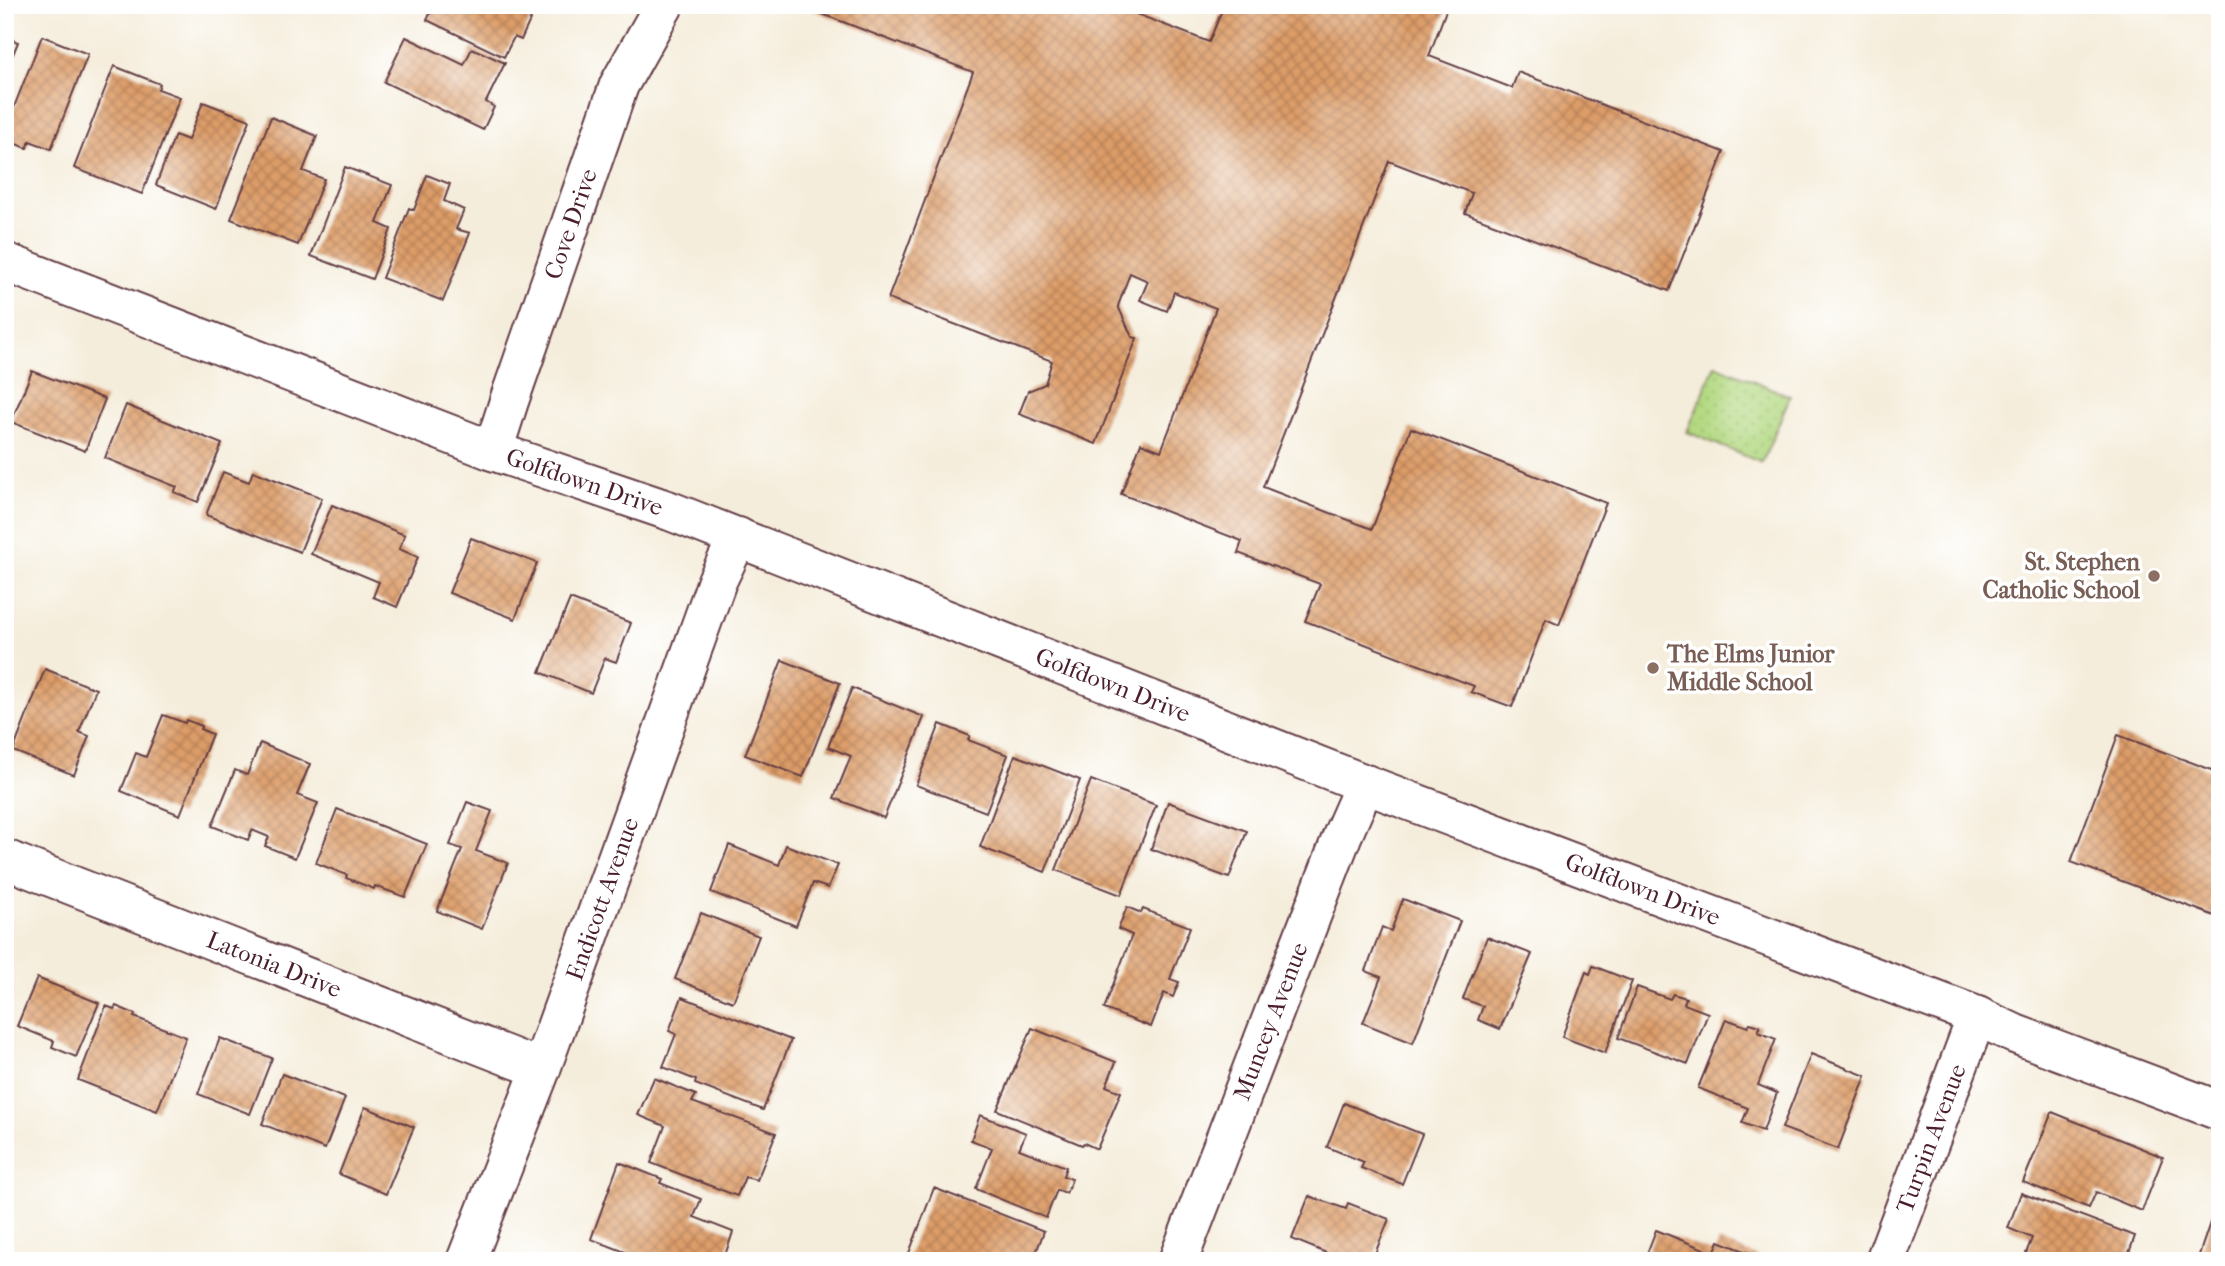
<svg xmlns="http://www.w3.org/2000/svg" width="2225" height="1266" viewBox="0 0 2225 1266" font-family="'IM FELL French Canon',serif">
<style>
.park{fill:url(#park-dots);stroke:#7f7c56;stroke-width:2}
.building{fill:url(#building-cross-hatch)}
.lines{fill:none;stroke-linecap:round;stroke-linejoin:round}
.minor-casing{stroke:#643e45;stroke-width:42}
.minor{stroke:#fff;stroke-width:38}
.education-dot{fill:#8d6e63;stroke:#fff;stroke-width:2.5}
.labels{text-anchor:middle;stroke-width:7;stroke-linejoin:round;paint-order:stroke}
.street-label{font-size:24px;fill:#4a1f2b;stroke:#fff}
.education-label{font-size:24px;font-weight:bold;fill:#785e54;stroke:#fff;text-anchor:end}
</style>
<defs>
<pattern id="park-dots" width="8" height="8" patternUnits="userSpaceOnUse" patternTransform="scale(1.75)"><rect width="8" height="8" fill="#b4d982"/><path d="M2 2h.1M6 6h.1" fill="none" stroke="#9cba70" stroke-width="1.8" stroke-linecap="round"/></pattern>
<pattern id="building-cross-hatch" width="8" height="8" patternUnits="userSpaceOnUse" patternTransform="scale(1.75)"><rect width="8" height="8" fill="#dd9d68"/><path d="M0 0l8 8M0 8l8-8" fill="none" stroke="#b57f56"/></pattern>
</defs>
<rect width="100%" height="100%" fill="#fff"/>
<filter id="ink" filterUnits="userSpaceOnUse"><feTurbulence type="fractalNoise" baseFrequency=".0143" numOctaves="2"/><feDisplacementMap in="SourceGraphic" scale="14" xChannelSelector="R" yChannelSelector="G"/><feConvolveMatrix kernelMatrix="1 2 1 2 8 2 1 2 1" color-interpolation-filters="sRGB"/></filter>
<filter id="wash" filterUnits="userSpaceOnUse"><feTurbulence type="fractalNoise" baseFrequency=".00686" numOctaves="4" result="noise"/><feDisplacementMap in="SourceGraphic" scale="28" xChannelSelector="R" yChannelSelector="G"/><feGaussianBlur stdDeviation="1.57" result="paint"/><feColorMatrix in="noise" values="0 0 0 0 0 0 0 0 0 0 0 0 0 0 0 0 0 1.4 0 .05"/><feComposite in="paint" operator="in"/></filter>
<g filter="url(#wash)">
<rect width="100%" height="100%" fill="#f5eddb"/>
<!-- park -->
<path class="park" d="M1715,365L1790,396L1762,463L1687,432Z"/>
<g id="blocks">
<!-- building -->
<g class="building">
<path d="M434,5H537L521,40L514,37L504,57L427,20Z"/>
<path d="M799,5H1113L1209,42L1224,5H1448L1429,56L1512,88L1518,72L1724,152L1669,291L1465,213L1472,193L1389,161L1263,487L1372,529L1411,428L1606,503L1559,625L1546,619L1512,707L1471,692L1474,686L1305,621L1320,584L1238,553L1242,541L1121,494L1141,443L1161,451L1216,308L1174,292L1167,311L1140,300L1148,281L1130,273L1118,306L1132,337L1137,338L1096,444L1019,414L1028,391L1045,384L1052,361L888,299L973,72Z"/>
<path d="M42,36L88,54L51,149L30,141L27,148L5,140V130Z"/>
<path d="M5,37L18,42L5,74Z"/>
<path d="M406,37L464,65L472,48L505,63L486,102L494,107L483,130L384,82Z"/>
<path d="M114,66L160,84L158,89L180,97L142,194L74,168Z"/>
<path d="M203,102L250,120L216,209L156,185L175,135L188,140Z"/>
<path d="M271,117L317,136L303,171L324,179L298,245L231,219Z"/>
<path d="M345,167L392,185L377,223L391,229L372,279L311,256Z"/>
<path d="M427,175L450,184L444,201L464,210L456,229L470,233L443,301L382,278L409,208L414,210Z"/>
<path d="M32,371L105,399L85,451L11,422Z"/>
<path d="M126,405L222,444L198,502L174,492L177,487L105,458Z"/>
<path d="M253,471L322,498L300,552L206,515L223,472L249,482Z"/>
<path d="M332,505L405,535L399,549L418,557L397,607L373,597L379,582L311,554Z"/>
<path d="M471,538L537,563L515,619L449,593Z"/>
<path d="M570,599L631,623L616,662L605,658L591,693L540,672Z"/>
<path d="M782,660L840,683L803,777L745,755Z"/>
<path d="M45,669L96,689L79,732L89,736L74,775L13,751Z"/>
<path d="M852,688L924,717L884,818L834,798L851,756L828,747Z"/>
<path d="M163,715L185,723L186,720L202,726L200,729L212,734L180,815L121,791L136,753L146,757Z"/>
<path d="M940,724L970,736L968,740L1008,755L986,812L916,785Z"/>
<path d="M2118,735L2220,773V918L2071,862Z"/>
<path d="M260,743L310,764L297,795L318,803L295,858L265,846L269,837L252,830L248,840L212,826L235,770L247,775Z"/>
<path d="M1015,755L1080,780L1045,872L980,847Z"/>
<path d="M1091,780L1156,805L1121,895L1056,870Z"/>
<path d="M467,802L492,811L476,851L508,863L482,929L437,911L462,849L450,845Z"/>
<path d="M1168,802L1247,831L1229,878L1151,849Z"/>
<path d="M337,809L427,844L405,897L375,886L374,889L346,878L347,875L316,863Z"/>
<path d="M729,845L779,865L786,845L838,865L828,888L813,883L796,926L711,892Z"/>
<path d="M1403,899L1460,921L1413,1043L1363,1023L1381,977L1366,971L1382,927L1391,931Z"/>
<path d="M1127,907L1141,913L1143,909L1190,927L1170,979L1179,982L1173,997L1164,993L1151,1027L1104,1009L1132,935L1118,929Z"/>
<path d="M701,913L759,936L733,1002L675,979Z"/>
<path d="M1487,937L1532,954L1500,1029L1478,1020L1483,1006L1463,999Z"/>
<path d="M1593,966L1632,981L1605,1053L1562,1037L1586,972L1590,974Z"/>
<path d="M37,978L99,1003L76,1057L52,1047L54,1041L17,1026Z"/>
<path d="M1637,987L1670,999L1673,994L1686,998L1684,1004L1708,1013L1688,1064L1618,1038Z"/>
<path d="M682,997L791,1040L763,1110L695,1084L696,1080L663,1067L676,1034L669,1031Z"/>
<path d="M106,1006L114,1009L116,1006L135,1014L134,1017L186,1037L157,1111L78,1080Z"/>
<path d="M1726,1019L1748,1027L1750,1023L1760,1026L1758,1032L1776,1039L1758,1085L1777,1093L1763,1131L1742,1123L1748,1108L1698,1088Z"/>
<path d="M1032,1028L1116,1062L1106,1086L1121,1092L1097,1149L1084,1143L1082,1145L997,1110Z"/>
<path d="M220,1038L272,1058L250,1114L198,1094Z"/>
<path d="M1811,1054L1866,1076L1838,1149L1782,1128Z"/>
<path d="M282,1074L345,1098L325,1149L262,1124Z"/>
<path d="M654,1078L696,1095L692,1102L776,1133L757,1180L745,1177L737,1196L651,1163L665,1126L638,1115Z"/>
<path d="M1344,1103L1422,1134L1402,1184L1361,1168L1364,1162L1327,1147Z"/>
<path d="M365,1107L414,1127L386,1194L339,1174Z"/>
<path d="M2052,1112L2163,1157L2142,1211L2096,1192L2089,1208L2023,1182Z"/>
<path d="M980,1115L1026,1133L1019,1149L1066,1167L1063,1176L1072,1179L1066,1193L1057,1190L1046,1218L976,1189L992,1148L971,1140Z"/>
<path d="M619,1162L662,1179L660,1183L701,1199L694,1217L733,1232L723,1261H649L591,1239Z"/>
<path d="M934,1188L1044,1231L1033,1261H906Z"/>
<path d="M2021,1193L2135,1236L2126,1261H2116L2106,1257L2104,1261H2023L2032,1238L2008,1228Z"/>
<path d="M1309,1196L1346,1209L1348,1203L1389,1219L1372,1261H1346L1292,1239Z"/>
<path d="M2214,1211L2220,1213V1261H2197Z"/>
<path d="M1656,1230L1714,1253L1719,1241L1770,1261H1644Z"/>
</g>
</g>
</g>
<g filter="url(#ink)">
<use href="#blocks" fill-opacity="0" stroke="#643e45" stroke-width="2"/>
<g class="lines">
<defs>
<g id="minor">
<path id="s1" d="M5,262L493,451L670,511L1365,784L1977,1016L2015,1034L2220,1111"/>
<path id="s2" d="M493,451L509,401L619,85L664,5"/>
<path id="s3" d="M5,859L541,1069"/>
<path id="s4" d="M466,1261L541,1069L717,581L738,537"/>
<path id="s5" d="M1178,1261L1343,834L1365,784"/>
<path id="s6" d="M1885,1261L1977,1016"/>
</g>
</defs>
<!-- minor casing -->
<use href="#minor" class="minor-casing"/>
<!-- minor -->
<use href="#minor" class="minor"/>
</g>
</g>
<!-- markers -->
<g class="education-dot">
<circle cx="2154" cy="576" r="7"/>
<circle cx="1653" cy="668" r="7"/>
</g>
<g class="labels">
<!-- street labels -->
<g class="street-label">
<text dy="8" stroke="none"><textPath href="#s2" startOffset="240">Cove Drive</textPath></text>
<text dy="8" stroke="none"><textPath href="#s1" startOffset="620">Golfdown Drive</textPath></text>
<text dy="8" stroke="none"><textPath href="#s1" startOffset="1186">Golfdown Drive</textPath></text>
<text dy="8" stroke="none"><textPath href="#s1" startOffset="1754">Golfdown Drive</textPath></text>
<text dy="8" stroke="none"><textPath href="#s4" startOffset="387">Endicott Avenue</textPath></text>
<text dy="8" stroke="none"><textPath href="#s3" startOffset="289">Latonia Drive</textPath></text>
<text dy="8" stroke="none"><textPath href="#s5" startOffset="257">Muncey Avenue</textPath></text>
<text dy="8" stroke="none"><textPath href="#s6" startOffset="131">Turpin Avenue</textPath></text>
</g>
<!-- education labels -->
<g class="education-label">
<text x="2140" y="570">St. Stephen<tspan x="2140" dy="28">Catholic School</tspan></text>
<text x="1667" y="662" text-anchor="start">The Elms Junior<tspan x="1667" dy="28">Middle School</tspan></text>
</g>
</g>
<!-- margin -->
<rect width="2225" height="1266" fill="none" stroke="#fff" stroke-width="28"/>
</svg>
